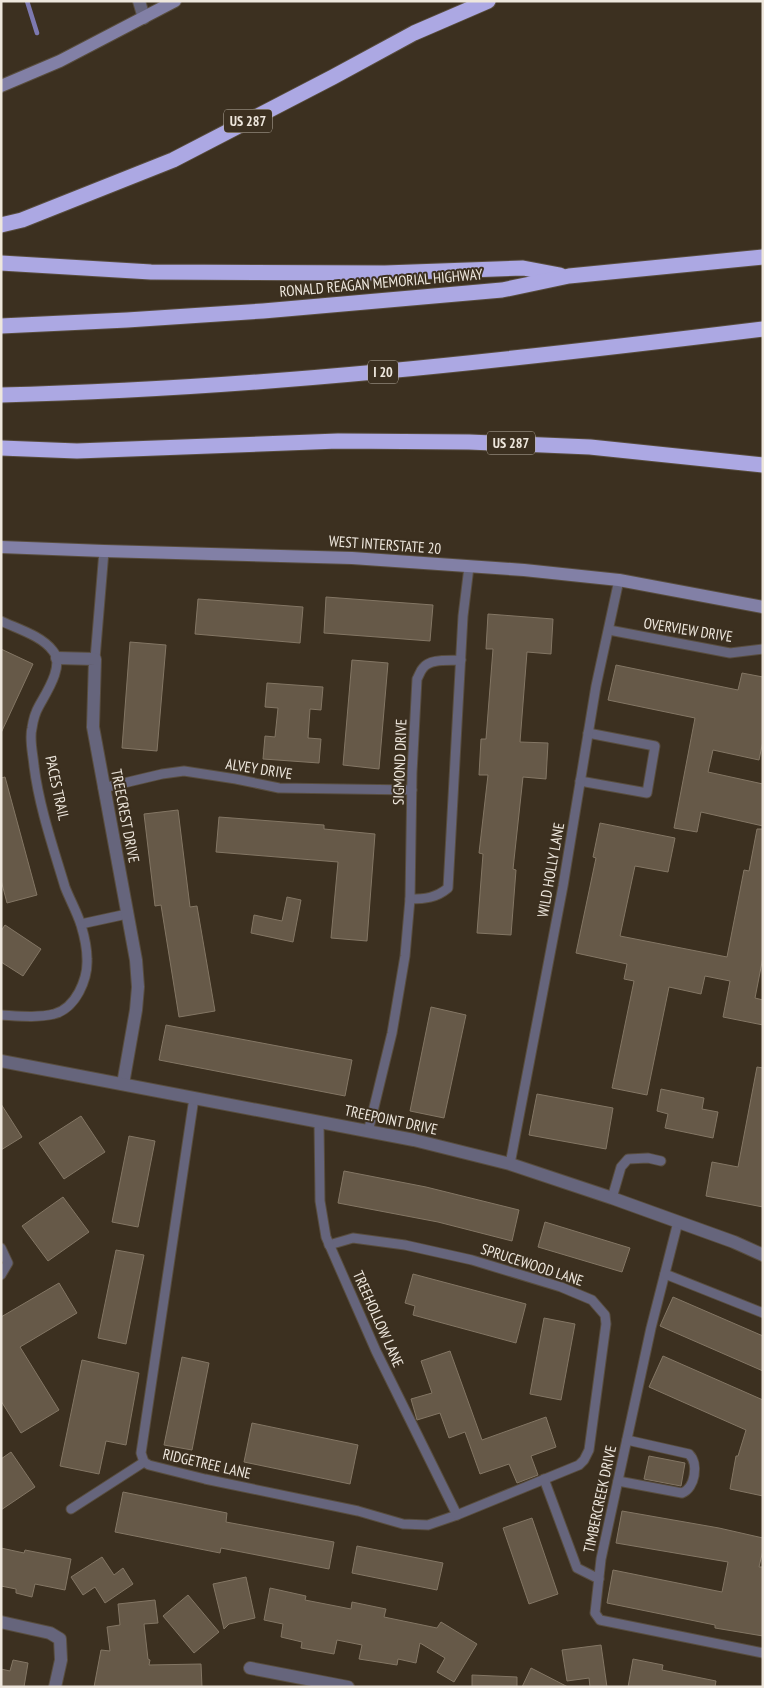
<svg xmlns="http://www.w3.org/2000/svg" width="764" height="1688" viewBox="0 0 764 1688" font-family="'PT Sans Narrow',sans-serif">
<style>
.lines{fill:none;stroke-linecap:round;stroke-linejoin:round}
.stream{stroke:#7d79b0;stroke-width:4.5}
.building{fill:#665948;stroke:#837664}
.service-casing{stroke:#584d3e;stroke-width:11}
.minor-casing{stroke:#584d3e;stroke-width:14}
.tertiary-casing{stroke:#584d3e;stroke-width:14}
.secondary-casing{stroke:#584d3e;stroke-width:14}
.motorway-casing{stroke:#584d3e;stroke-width:17}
.service{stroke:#66657c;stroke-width:9}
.minor{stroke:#66657c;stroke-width:12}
.tertiary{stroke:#66657c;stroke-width:12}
.secondary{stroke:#8280a6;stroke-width:12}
.motorway{stroke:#aca8e3;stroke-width:15}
.labels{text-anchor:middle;stroke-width:4;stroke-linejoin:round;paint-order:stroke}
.shield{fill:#3c3020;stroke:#b9b0a4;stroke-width:1}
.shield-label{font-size:14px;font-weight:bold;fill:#eee7dd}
.street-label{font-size:15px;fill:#eee7dd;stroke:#3c3020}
</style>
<rect width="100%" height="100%" fill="#3c3020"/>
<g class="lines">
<!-- stream -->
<path class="stream" d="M27,1L37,33"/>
</g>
<!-- building -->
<g class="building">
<path d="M326,597L433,605L430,641L324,633Z"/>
<path d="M198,599L303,607L300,643L195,634Z"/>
<path d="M488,614L553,619L551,654L527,652L520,742L548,743L546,779L523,777L513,869L516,870L511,935L477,933L483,854L479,853L488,775H479L481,739H486L493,649H486Z"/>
<path d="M130,642L166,645L157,751L122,748Z"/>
<path d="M1,649L33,664L1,733Z"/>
<path d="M352,660L388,663L379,769L343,765Z"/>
<path d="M616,665L738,690L742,673L763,677V741L759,760L713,750L708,772L763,784V826L701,812L697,832L674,828L695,718L608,700Z"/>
<path d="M267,683L323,687L321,710L310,709L308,738L321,739L319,763L263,759L265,736L275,737L278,708L265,707Z"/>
<path d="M5,777L37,895L7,903L1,880V778Z"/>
<path d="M178,810L190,907L197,906L215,1011L179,1017L161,905L155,906L144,814Z"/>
<path d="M219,817L324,825V829L375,834L367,941L331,938L338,862L216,852Z"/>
<path d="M600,823L675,838L668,872L635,866L620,936L727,957L744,870L749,871L757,829H763V957L755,998L763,1000V1025L723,1017L730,981L705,976L701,994L669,987L647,1095L612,1088L634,981L624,979L627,964L576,953L596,858L593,857Z"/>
<path d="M287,897L301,900L293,942L251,933L254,915L282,921Z"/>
<path d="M5,925L41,949L23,976L1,962V931Z"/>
<path d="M431,1007L466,1015L444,1118L410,1111Z"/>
<path d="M166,1025L352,1060L345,1096L159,1060Z"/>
<path d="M757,1067L763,1068V1207L706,1196L712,1162L738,1167Z"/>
<path d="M661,1089L704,1098L702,1109L718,1112L713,1138L665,1128L668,1114L657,1111Z"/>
<path d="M537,1094L613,1108L606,1149L529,1135Z"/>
<path d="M1,1104L22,1137L1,1150Z"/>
<path d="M81,1116L105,1152L64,1179L39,1143Z"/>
<path d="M129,1136L155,1141L138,1227L112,1222Z"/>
<path d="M344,1171L426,1187L519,1210L512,1241L438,1222L338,1203Z"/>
<path d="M63,1197L89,1232L48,1261L22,1226Z"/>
<path d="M545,1222L630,1248L622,1272L538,1247Z"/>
<path d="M116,1250L144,1255L126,1344L98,1338Z"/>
<path d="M413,1274L526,1304L516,1343L413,1315L415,1306L405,1303Z"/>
<path d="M59,1283L77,1313L20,1347L59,1410L21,1433L1,1401V1317Z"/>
<path d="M673,1297L763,1336V1371L660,1326Z"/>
<path d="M544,1318L575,1324L561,1400L530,1394Z"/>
<path d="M450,1351L482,1440L546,1417L556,1447L531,1456L538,1475L517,1483L509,1464L480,1474L465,1432L449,1438L440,1413L417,1420L411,1399L432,1393L421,1361Z"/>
<path d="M663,1356L763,1400V1496L730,1489L736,1456H738L746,1430L649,1387Z"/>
<path d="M182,1357L209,1363L192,1450L164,1445Z"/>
<path d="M82,1360L139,1373L126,1445L106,1441L99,1474L60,1466Z"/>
<path d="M252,1423L358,1445L350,1484L244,1462Z"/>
<path d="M11,1452L35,1487L1,1510V1459Z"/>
<path d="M649,1456L685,1463L681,1486L644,1479Z"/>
<path d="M123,1492L227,1513L226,1522L334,1542L329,1569L221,1548L220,1553L115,1532Z"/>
<path d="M622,1511L719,1528L763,1538V1550L759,1567H763V1636L715,1628V1625L607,1603L613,1570L722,1592L728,1562L616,1543Z"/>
<path d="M532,1518L558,1594L529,1604L503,1528Z"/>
<path d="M357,1546L443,1563L437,1590L352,1573Z"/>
<path d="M1,1548L24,1553L25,1550L71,1559L65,1590L35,1584L32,1597L16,1593V1589L1,1586Z"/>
<path d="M102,1557L114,1575L123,1568L133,1584L105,1603L95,1587L83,1595L71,1577Z"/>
<path d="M246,1577L255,1618L229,1624L224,1629L213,1584Z"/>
<path d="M270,1588L306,1596L305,1600L351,1609L352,1602L386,1609L384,1617L437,1628L441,1622L477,1644L454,1682L437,1672L445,1658L420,1643L416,1663L398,1659L397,1665L359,1659L362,1645L337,1640L334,1654L301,1648L302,1642L281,1637L283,1624L264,1620Z"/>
<path d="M188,1595L219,1632L194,1653L163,1616Z"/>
<path d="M155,1600L158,1623L144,1624L148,1659L150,1660L149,1665L201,1664L202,1687H94L101,1650L110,1651L107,1627L120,1625L118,1604Z"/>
<path d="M601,1645L607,1687H590L589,1678L567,1681L562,1650Z"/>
<path d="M633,1659L663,1665L662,1670L716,1681L715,1687H628Z"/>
<path d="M13,1660L28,1663L24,1687H1V1669L10,1671Z"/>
<path d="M531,1668L568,1687H522Z"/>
<path d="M472,1675L517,1677V1687H472Z"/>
</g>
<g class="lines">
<defs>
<g id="service">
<path d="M1,621C18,629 42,636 53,651C65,665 46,693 39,706C35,713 33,721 32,728C29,739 33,754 34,766C39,806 53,847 65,887C70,900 77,912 81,925C84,935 87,948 87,959C88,979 76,1008 54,1014C37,1018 19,1016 1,1015"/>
<path d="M609,630L730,653L763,649"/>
<path d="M95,659L104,551"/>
<path d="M580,781L647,793L655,746L588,733"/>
<path d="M103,788L162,774L184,771L236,779L279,788L412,790"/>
<path d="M410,899C425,899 436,898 448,888L463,616L469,567"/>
<path d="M81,924L127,914"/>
<path d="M194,1098L141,1453L144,1462L149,1465L205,1479L358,1511L403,1524L428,1525L457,1515L579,1465L584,1460L589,1450L606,1324L605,1315L592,1300L561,1287L472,1260L405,1245L353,1238L329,1245"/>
<path d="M319,1122L320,1201L326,1237L376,1351L457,1515"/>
<path d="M368,1132L392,1033L405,956L410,899L412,773L417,679C419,676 420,671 423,668C430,658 450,661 461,660"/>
<path d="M510,1164L563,886L596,686L619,580"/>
<path d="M612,1198L621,1167L628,1159L648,1158L661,1161"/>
<path d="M678,1222L651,1328L601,1559L595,1613L600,1620L763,1653"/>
<path d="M1,1248L8,1263L1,1275"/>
<path d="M665,1274L763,1313"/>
<path d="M544,1479L577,1568L599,1579"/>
<path d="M618,1481L682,1493C695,1488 699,1464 689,1454L627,1440"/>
<path d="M71,1509L144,1462"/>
</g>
<g id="minor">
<path d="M139,1L144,18"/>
<path d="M57,658L95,659L93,727L136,960L138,987L136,1010L123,1084"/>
<path d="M1,1622L50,1633L60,1639L61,1660L55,1687"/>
<path d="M250,1668L348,1687"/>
</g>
<path id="tertiary" d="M1,1061L414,1140L510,1164L612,1198L734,1242L763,1255"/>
<g id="secondary">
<path d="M1,86L60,61L175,1"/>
<path d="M1,547L104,551L352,558L524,570L619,580L763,607"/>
</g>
<g id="motorway">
<path d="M1,225L22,220L173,160L333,77L414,33L488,1"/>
<path d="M1,263L151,272L385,273L523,268L560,275"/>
<path d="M1,326L127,320L263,311L502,290L569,276L763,257"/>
<path d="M1,395C256,389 510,360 763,329"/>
<path d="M1,448L77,451L338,441L469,442L590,447L763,465"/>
</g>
</defs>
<!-- service casing -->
<use href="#service" class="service-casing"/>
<!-- minor casing -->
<use href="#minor" class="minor-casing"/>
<!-- tertiary casing -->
<use href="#tertiary" class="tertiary-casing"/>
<!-- secondary casing -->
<use href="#secondary" class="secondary-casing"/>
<!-- motorway casing -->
<use href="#motorway" class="motorway-casing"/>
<!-- service -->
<use href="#service" class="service"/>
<!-- minor -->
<use href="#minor" class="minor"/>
<!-- tertiary -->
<use href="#tertiary" class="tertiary"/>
<!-- secondary -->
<use href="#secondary" class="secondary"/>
<!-- motorway -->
<use href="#motorway" class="motorway"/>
</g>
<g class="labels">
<!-- shield labels -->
<g class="shield">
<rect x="224" y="109.5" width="48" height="23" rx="4"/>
<rect x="368" y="360.5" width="30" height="23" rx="4"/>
<rect x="487" y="431.5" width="48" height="23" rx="4"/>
</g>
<g class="shield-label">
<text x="248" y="126">US 287</text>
<text x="383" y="377">I 20</text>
<text x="511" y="448">US 287</text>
</g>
<!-- street labels -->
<g class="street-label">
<text transform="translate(381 283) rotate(-5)" y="5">RONALD REAGAN MEMORIAL HIGHWAY</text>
<text transform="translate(385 545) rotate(4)" y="5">WEST INTERSTATE 20</text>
<text transform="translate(688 630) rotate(9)" y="5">OVERVIEW DRIVE</text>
<text transform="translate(400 762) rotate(-88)" y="5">SIGMOND DRIVE</text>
<text transform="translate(259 769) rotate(9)" y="5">ALVEY DRIVE</text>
<text transform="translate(57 788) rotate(78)" y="5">PACES TRAIL</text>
<text transform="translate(125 816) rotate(79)" y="5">TREECREST DRIVE</text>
<text transform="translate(551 870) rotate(-80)" y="5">WILD HOLLY LANE</text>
<text transform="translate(391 1120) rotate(12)" y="5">TREEPOINT DRIVE</text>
<text transform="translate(532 1265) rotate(18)" y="5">SPRUCEWOOD LANE</text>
<text transform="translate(378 1319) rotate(66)" y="5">TREEHOLLOW LANE</text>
<text transform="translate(207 1464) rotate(13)" y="5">RIDGETREE LANE</text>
<text transform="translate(600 1499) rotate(-78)" y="5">TIMBERCREEK DRIVE</text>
</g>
</g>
<!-- border -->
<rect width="764" height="1688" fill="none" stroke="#eee7dd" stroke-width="5"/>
</svg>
